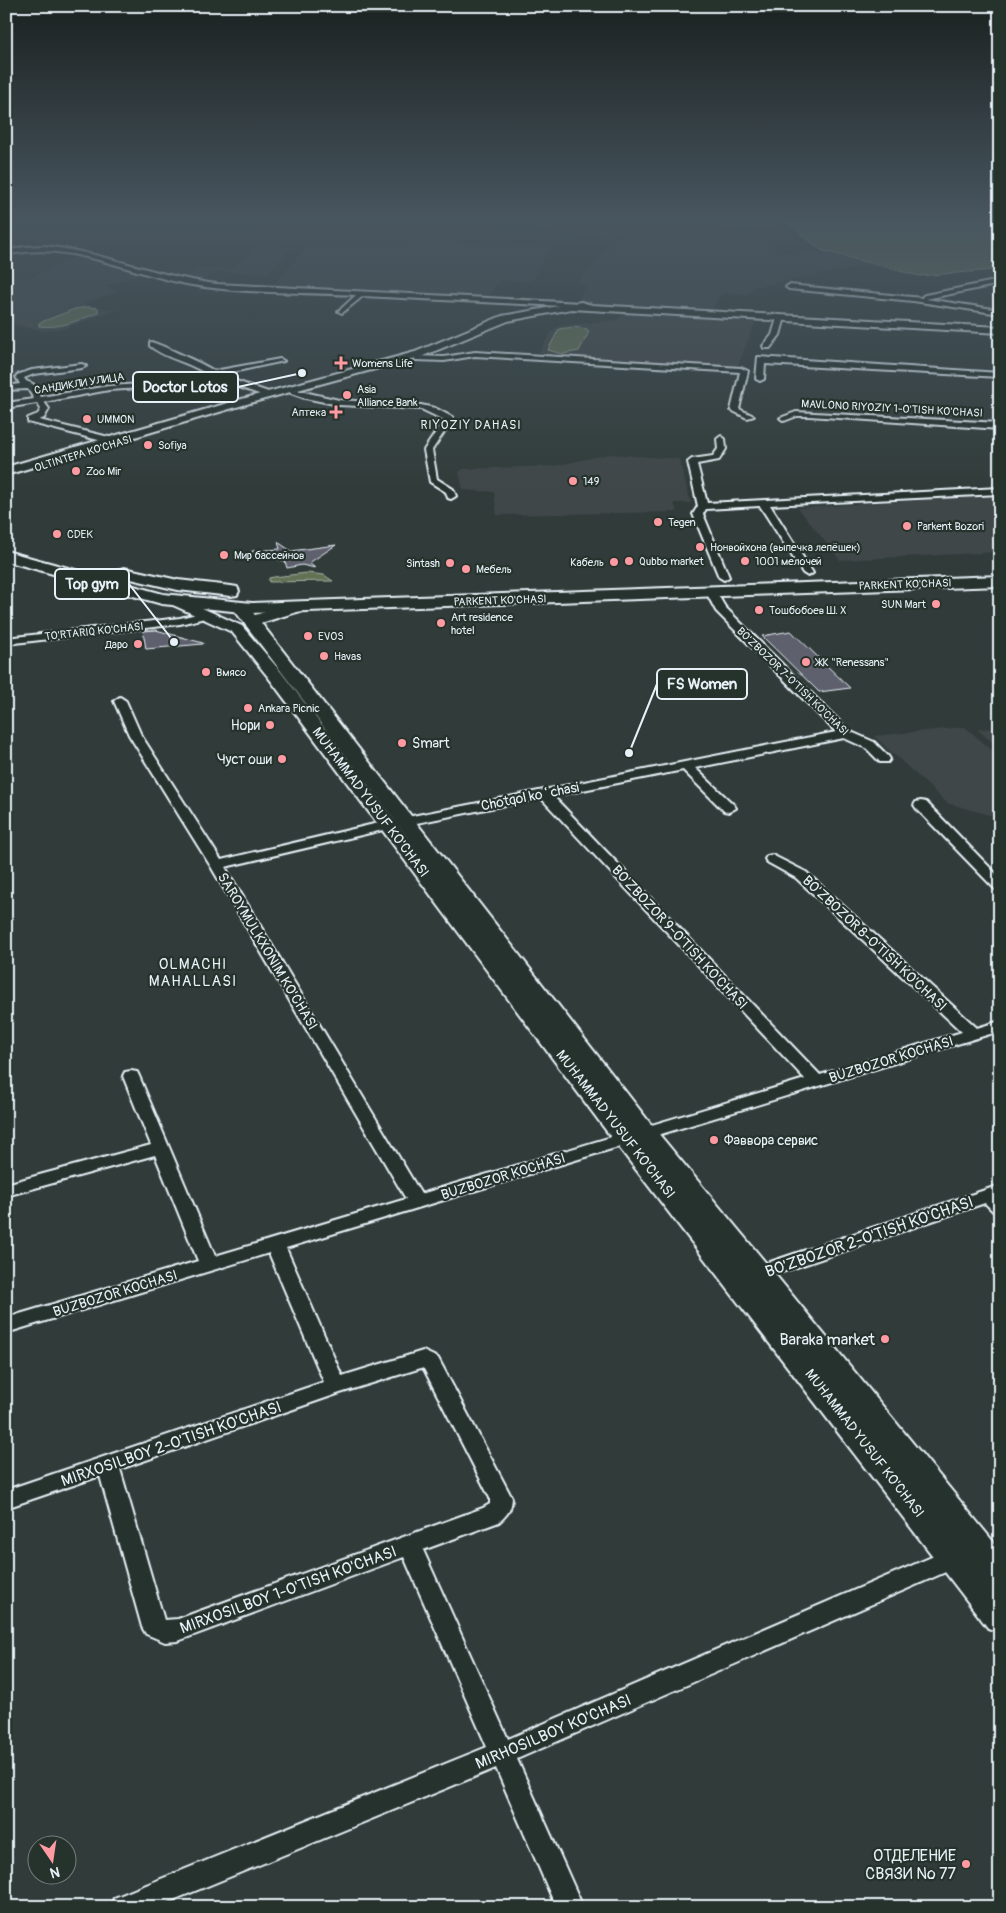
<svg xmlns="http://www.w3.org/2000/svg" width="1006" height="1913" viewBox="0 0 1006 1913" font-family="Pangolin,sans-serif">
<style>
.built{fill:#3f4749}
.green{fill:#637254;stroke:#a6b2a6}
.building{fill:#5f606d;stroke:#e8f1f8}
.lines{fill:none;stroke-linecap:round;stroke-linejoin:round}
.street-casing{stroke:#e8f1f8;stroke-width:4}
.secondary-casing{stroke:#e8f1f8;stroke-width:4}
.primary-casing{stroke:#e8f1f8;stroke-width:4}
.street{fill:#26332d;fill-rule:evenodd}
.secondary{fill:#26332d;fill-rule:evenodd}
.primary{fill:#26332d;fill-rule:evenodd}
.poi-dot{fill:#ff9aa2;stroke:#26332d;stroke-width:2}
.labels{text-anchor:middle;stroke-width:4.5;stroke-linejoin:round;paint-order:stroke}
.far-poi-label{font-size:11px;fill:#e8f1f8;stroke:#26332d;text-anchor:start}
.far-street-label{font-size:11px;fill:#e8f1f8;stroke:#26332d}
.far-neighbourhood-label{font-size:12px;letter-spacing:1px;fill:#e8f1f8;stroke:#26332d}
.poi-label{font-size:14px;fill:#e8f1f8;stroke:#26332d;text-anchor:end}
.street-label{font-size:14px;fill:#e8f1f8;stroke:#26332d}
.neighbourhood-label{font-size:15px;letter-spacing:1px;fill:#e8f1f8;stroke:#26332d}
.near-street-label{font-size:16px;fill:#e8f1f8;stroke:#26332d}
.near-poi-label{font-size:16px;fill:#e8f1f8;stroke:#26332d;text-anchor:end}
.leader{fill:none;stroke:#e8f1f8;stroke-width:2}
.callout-dot{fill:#e8f1f8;stroke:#26332d;stroke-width:2}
.callout{fill:#26332d;stroke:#e8f1f8;stroke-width:2}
.callout-label{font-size:15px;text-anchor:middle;font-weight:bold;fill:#e8f1f8}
</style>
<rect width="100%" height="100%" fill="#313c3a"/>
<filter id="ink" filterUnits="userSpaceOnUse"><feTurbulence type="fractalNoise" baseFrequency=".02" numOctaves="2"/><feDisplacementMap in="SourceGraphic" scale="10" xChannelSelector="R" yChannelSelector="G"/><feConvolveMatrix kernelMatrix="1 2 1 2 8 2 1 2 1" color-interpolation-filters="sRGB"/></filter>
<g filter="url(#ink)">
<!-- built -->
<g class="built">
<path d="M538,220H775L787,229L680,233L619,232L614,237L528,231Z"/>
<path d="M621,233L692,235L699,239L760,237L774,250L794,254L825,253L874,264L753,287L749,294L722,293L711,311L576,303L586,285L576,283Z"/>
<path d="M413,241L550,247L532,282L500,280L488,296L272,286L307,247L409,246Z"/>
<path d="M257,247L290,248L269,273L216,272L202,281L179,279L199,269H231Z"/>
<path d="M83,254L114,260L152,271L105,286L117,292L83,304L116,310L66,328L43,331L6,323V277H31Z"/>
<path d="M625,312L756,320L737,368L539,353L552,331L559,326L616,320Z"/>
<path d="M608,454L679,459L691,503H674L677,512L497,515L494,492L463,490L459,472L463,469L555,466Z"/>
<path d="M1000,495V552L840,560L798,508Z"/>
<path d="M965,727L1000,757V818L947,803L874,736Z"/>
<path d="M1000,728V749L977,729Z"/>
</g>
<!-- green -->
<g class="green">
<path d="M784,220H1000V263L997,268L993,270L919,276L821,250Z"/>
<path d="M88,307L98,308V313C78,320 61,329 39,326V323L75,309Z"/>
<path d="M575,327L587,329L589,332L579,351L562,354L548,350L559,329Z"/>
<path d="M307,573L324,575L333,581L269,582V578L274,577Z"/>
</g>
<!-- building -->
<g class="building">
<path d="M278,542L291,551L336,545L309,563L315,568L302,565L287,568L285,561L251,554L252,551L280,549Z"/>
<path d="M156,630L203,643V644L146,649L143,631Z"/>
<path d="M791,631L850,688L819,692L762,636Z"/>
</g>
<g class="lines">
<defs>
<g id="street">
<path d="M44,246C103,252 158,277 217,284L581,303L584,305L581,307L363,296L342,313L338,311L340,310L356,295C302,292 245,294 192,285C129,274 71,240 6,255V251L24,247Z"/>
<path d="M1000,280V284L926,299L1000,310V314L913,301L789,289L786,287L789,285L922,298L923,296L925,295Z"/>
<path d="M778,315L785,317L780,335L770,348H764L763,346L772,335Z"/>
<path d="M150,342C156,342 207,366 214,371L280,359L284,361L219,375L271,393V397H268L215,379L158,387L109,390L44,402L49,409L44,418L39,420L113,438L114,440L110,443L28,422V418L38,414L41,409L37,403L6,408V403L34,399L28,389L6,390V386L20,384L16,377L17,375L32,370L82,364L86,366L82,368L34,374L24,378L26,381L33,384L41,397L109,386L158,383L209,376C192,362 167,360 150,346Z"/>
<path d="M475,352L741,368L748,371L739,409L754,416L747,418L731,410L740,372L475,356L444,361L416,360L412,358L416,356L444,357Z"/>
<path d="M758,357L1000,373V377L765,364L764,379L760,381L756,379Z"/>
<path d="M291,389L339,400L421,405L435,408L452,417L453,419L432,450L437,479L453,489L456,496L451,499L448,498L446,492L430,482L424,450L444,420L421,409L339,405L305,398L291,393Z"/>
<path d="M796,412L1000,423V429L809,416H797L784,421L780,418Z"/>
<path d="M721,436L725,439L726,449L719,460L697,464L707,503L1000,488V494L770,505L813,573L808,576L803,573L760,506L706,509L703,514L729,577L724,580L719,577L693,514L698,506L688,462L692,459L713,456L718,449L717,439Z"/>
<path d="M711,589L715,590L725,607L849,731L874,742L888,756L890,759L888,762H880L866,748L844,738L695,768L734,805L736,808L729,812L724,811L683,770L553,796L820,1075L962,1032L796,878L767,862L765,859L767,856L772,855L806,872L977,1028L1000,1021V1031L286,1248L342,1376L423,1351L438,1358L512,1498C511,1510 508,1514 499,1522L423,1550L508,1739L948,1550L956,1547L964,1550L967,1557L964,1564L517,1759L583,1907H556L496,1768L156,1907H110L114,1898L487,1747L404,1557L178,1641L165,1642L146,1634L142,1627L100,1476L6,1508V1490L324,1382L269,1253L6,1333V1318L198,1261L155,1155L6,1196V1184L151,1145L123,1076L125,1072L131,1071L137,1072L139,1076L215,1256L406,1199L210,865L129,735L114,701L120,697L126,701L141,735L221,860L387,821L836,732L716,611L706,592ZM541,798L805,1079L421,1194L225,867L387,829ZM421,1368L424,1369L490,1498V1504L483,1508L178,1619L164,1620L120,1469L340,1393Z"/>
<path d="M205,612L209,613L210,615L209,617L180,624L6,644V638L180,618Z"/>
<path d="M921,801L926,802L1000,878V890L995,889L916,808L914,805L916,802Z"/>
<path d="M1000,1185V1213L994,1212L985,1203L753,1282L746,1280L744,1275L746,1270Z"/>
</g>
<g id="secondary">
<path d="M581,302L592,305L1000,327V333L571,309L508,321L423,356L250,403L6,475V467L242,399L415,352L502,316Z"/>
<path d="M178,597L242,626L281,672L422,856L232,607L235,604H245L255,615L295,603L300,605L303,608L300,611L261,623L653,1127L765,1262L1000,1550V1588L996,1587L1000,1592V1632L988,1628L611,1137L269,678L232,632L173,605L170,602L173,599Z"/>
</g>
<g id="primary">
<path d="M6,551L163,594L252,603L1000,576V586L252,613L162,604L6,561Z"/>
<path d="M124,568L178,580L231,586L237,587L239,591L237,595L231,596L178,590L118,576L116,573L118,570Z"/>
</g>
</defs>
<!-- street casing -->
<use href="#street" class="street-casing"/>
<!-- secondary casing -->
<use href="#secondary" class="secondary-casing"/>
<!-- primary casing -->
<use href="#primary" class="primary-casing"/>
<!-- street -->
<use href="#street" class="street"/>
<!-- secondary -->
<use href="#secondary" class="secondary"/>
<!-- primary -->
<use href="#primary" class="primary"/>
</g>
</g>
<!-- sky -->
<linearGradient id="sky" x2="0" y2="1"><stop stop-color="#1b2120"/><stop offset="0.45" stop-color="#485660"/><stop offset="1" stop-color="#485660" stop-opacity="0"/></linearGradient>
<rect width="1006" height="488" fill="url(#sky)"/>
<!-- markers -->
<g class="poi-dot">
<path d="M338.5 355.5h5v5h5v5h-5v5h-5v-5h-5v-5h5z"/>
<circle cx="347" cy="395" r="5"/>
<path d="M333.5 404.5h5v5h5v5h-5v5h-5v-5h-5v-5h5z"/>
<circle cx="87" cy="419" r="5"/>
<circle cx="148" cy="445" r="5"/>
<circle cx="76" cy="471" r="5"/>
<circle cx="573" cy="481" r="5"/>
<circle cx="658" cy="522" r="5"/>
<circle cx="907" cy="526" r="5"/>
<circle cx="57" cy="534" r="5"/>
<circle cx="700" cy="547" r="5"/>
<circle cx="224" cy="555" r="5"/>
<circle cx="629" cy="561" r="5"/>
<circle cx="745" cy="561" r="5"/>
<circle cx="614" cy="562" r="5"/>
<circle cx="450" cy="563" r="5"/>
<circle cx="466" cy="569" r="5"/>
<circle cx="936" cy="604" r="5"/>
<circle cx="759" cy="610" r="5"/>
<circle cx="441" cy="623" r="5"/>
<circle cx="308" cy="636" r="5"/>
<circle cx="138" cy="644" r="5"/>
<circle cx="324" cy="656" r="5"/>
<circle cx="806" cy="662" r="5"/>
<circle cx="206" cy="672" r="5"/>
<circle cx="248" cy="708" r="5"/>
<circle cx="270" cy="725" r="5"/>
<circle cx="402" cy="743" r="5"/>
<circle cx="282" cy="759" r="5"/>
<circle cx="714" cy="1140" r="5"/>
<circle cx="885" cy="1339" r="5"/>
<circle cx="966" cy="1864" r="5"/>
</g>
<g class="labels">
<!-- far-poi labels -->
<g class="far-poi-label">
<text x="352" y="367">Womens Life</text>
<text x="357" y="393">Asia<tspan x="357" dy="13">Alliance Bank</tspan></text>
<text x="326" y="416" text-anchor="end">Аптека</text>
<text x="97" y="423">UMMON</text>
<text x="158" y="449">Sofiya</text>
<text x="86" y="475">Zoo Mir</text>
<text x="583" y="485">149</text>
<text x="668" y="526">Tegen</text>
<text x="917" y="530">Parkent Bozori</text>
<text x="67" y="538">CDEK</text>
<text x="710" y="551">Нонвойхона (выпечка лепёшек)</text>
<text x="234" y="559">Мир бассейнов</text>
<text x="639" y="565">Qubbo market</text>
<text x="755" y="565">1001 мелочей</text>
<text x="604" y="566" text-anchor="end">Кабель</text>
<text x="440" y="567" text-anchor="end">Sintash</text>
<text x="476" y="573">Мебель</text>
<text x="926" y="608" text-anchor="end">SUN Mart</text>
<text x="769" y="614">Тошбобоев Ш. Х</text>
<text x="451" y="621">Art residence<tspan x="451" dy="13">hotel</tspan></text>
<text x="318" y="640">EVOS</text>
<text x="128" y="648" text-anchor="end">Даро</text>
<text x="334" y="660">Havas</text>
<text x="816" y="666">ЖК "Renessans"</text>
<text x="216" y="676">Вмясо</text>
<text x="258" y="712">Ankara Picnic</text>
</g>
<!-- far-street labels -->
<g class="far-street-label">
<text transform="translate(79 383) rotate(-9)" y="4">САНДИКЛИ УЛИЦА</text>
<text transform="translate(892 408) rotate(3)" y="4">MAVLONO RIYOZIY 1-O'TISH KO'CHASI</text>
<text transform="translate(83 453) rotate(-17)" y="4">OLTINTEPA KO'CHASI</text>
<text transform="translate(905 584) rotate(-2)" y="4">PARKENT KO'CHASI</text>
<text transform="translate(500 600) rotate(-2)" y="4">PARKENT KO'CHASI</text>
<text transform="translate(94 631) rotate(-6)" y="4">TO'RTARIQ KO'CHASI</text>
<text transform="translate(793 681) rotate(44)" y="4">BO'ZBOZOR 7-O'TISH KO'CHASI</text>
</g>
<!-- far-neighbourhood labels -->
<g class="far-neighbourhood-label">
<text x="471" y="429">RIYOZIY DAHASI</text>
</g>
<!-- poi labels -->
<g class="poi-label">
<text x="260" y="730">Нори</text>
<text x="412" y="748" text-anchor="start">Smart</text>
<text x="272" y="764">Чуст оши</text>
<text x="724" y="1145" text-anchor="start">Фаввора сервис</text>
</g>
<!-- street labels -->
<g class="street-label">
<text transform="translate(530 796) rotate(-11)" y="5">Chotqol koʻchasi</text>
<text transform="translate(371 802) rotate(53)" y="5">MUHAMMAD YUSUF KO'CHASI</text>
<text transform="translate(680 937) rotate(47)" y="5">BO'ZBOZOR 9-O'TISH KO'CHASI</text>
<text transform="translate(875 943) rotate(43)" y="5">BO'ZBOZOR 8-O'TISH KO'CHASI</text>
<text transform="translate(268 951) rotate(59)" y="5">SAROYMULKXONIM KO'CHASI</text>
<text transform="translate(891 1059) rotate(-17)" y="5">BUZBOZOR KOCHASI</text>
<text transform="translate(616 1124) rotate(52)" y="5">MUHAMMAD YUSUF KO'CHASI</text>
<text transform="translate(503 1176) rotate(-17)" y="5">BUZBOZOR KOCHASI</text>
<text transform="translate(115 1293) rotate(-17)" y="5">BUZBOZOR KOCHASI</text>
<text transform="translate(865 1443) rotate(52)" y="5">MUHAMMAD YUSUF KO'CHASI</text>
</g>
<!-- neighbourhood labels -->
<g class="neighbourhood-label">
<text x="193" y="969">OLMACHI<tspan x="193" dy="17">MAHALLASI</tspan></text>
</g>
<!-- near-street labels -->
<g class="near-street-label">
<text transform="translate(869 1236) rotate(-19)" y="6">BO'ZBOZOR 2-O'TISH KO'CHASI</text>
<text transform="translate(171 1443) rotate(-19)" y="6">MIRXOSILBOY 2-O'TISH KO'CHASI</text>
<text transform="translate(288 1589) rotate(-20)" y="6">MIRXOSILBOY 1-O'TISH KO'CHASI</text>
<text transform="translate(553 1731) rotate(-23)" y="6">MIRHOSILBOY KO'CHASI</text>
</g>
<!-- near-poi labels -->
<g class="near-poi-label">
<text x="875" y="1345">Baraka market</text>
<text x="956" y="1861">ОТДЕЛЕНИЕ<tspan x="956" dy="18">СВЯЗИ № 77</tspan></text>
</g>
</g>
<!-- callouts -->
<path class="leader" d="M302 373L238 387M174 642L129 584M629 753L657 684"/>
<g class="callout-dot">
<circle cx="302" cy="373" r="5"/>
<circle cx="174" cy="642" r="5"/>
<circle cx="629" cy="753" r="5"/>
</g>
<g class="callout">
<rect x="133" y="372" width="105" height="30" rx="5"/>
<rect x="55" y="569" width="74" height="30" rx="5"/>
<rect x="657" y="669" width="90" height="30" rx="5"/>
</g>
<g class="callout-label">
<text x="185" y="392">Doctor Lotos</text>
<text x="92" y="589">Top gym</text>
<text x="702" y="689">FS Women</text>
</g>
<!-- margin -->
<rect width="1006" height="1913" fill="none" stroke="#26332d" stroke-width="25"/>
<rect x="12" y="12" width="981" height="1888" fill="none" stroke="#e8f1f8" stroke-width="2" filter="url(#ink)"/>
<!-- north arrow -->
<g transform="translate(52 1860) rotate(167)"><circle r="24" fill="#26332d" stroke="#747f7e"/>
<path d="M0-4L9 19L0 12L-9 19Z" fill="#ff9aa2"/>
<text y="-8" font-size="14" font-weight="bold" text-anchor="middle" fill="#e8f1f8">N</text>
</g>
</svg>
